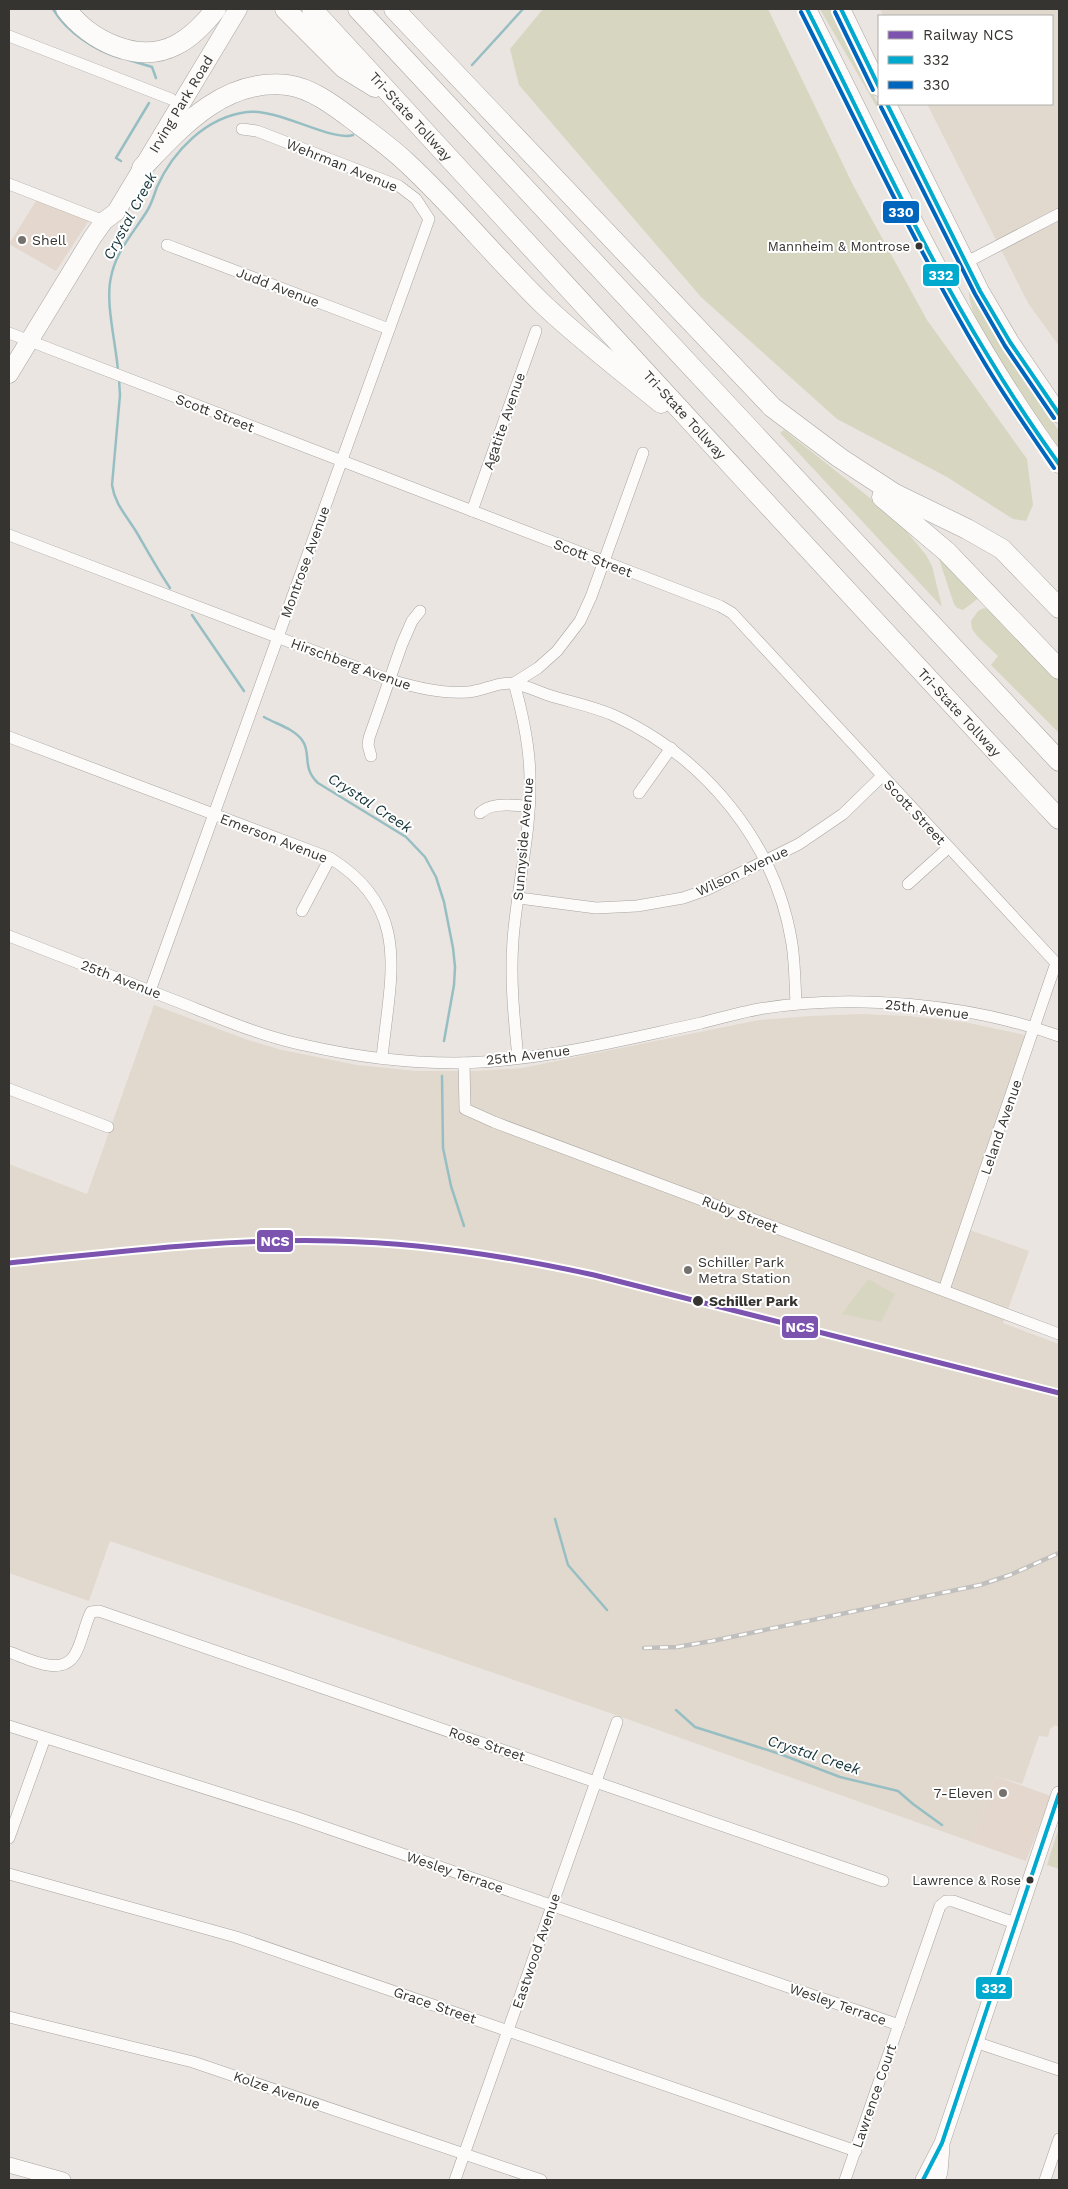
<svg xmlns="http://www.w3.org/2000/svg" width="1068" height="2189" viewBox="0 0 1068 2189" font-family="'Work Sans',sans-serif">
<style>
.commercial{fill:#e4d7cd}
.built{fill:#e1d9ce}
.green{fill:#d7d7c1}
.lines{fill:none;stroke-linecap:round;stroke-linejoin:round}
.stream{stroke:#97bfc3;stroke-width:2.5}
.minor-casing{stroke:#a7a4a0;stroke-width:12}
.secondary-casing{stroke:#a7a4a0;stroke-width:16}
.primary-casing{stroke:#a7a4a0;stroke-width:19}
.motorway-casing{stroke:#a7a4a0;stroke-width:21}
.minor{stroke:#fcfbfa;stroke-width:11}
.secondary{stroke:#fcfbfa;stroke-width:15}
.primary{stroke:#fcfbfa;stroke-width:18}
.motorway{stroke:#fcfbfa;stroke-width:20}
.rail-casing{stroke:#c0bfbd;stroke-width:4.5}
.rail{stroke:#fff;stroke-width:2.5;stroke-dasharray:8;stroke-linecap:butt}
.bus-1-casing{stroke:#fff;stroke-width:8}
.bus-2-casing{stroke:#fff;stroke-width:8}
.bus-1{stroke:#00a9ce;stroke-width:4}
.bus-2{stroke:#0065bd;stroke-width:4}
.rail-1-casing{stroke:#fff;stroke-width:9}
.rail-1{stroke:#7c53af;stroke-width:5}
.poi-dot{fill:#75726e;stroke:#fff;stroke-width:2}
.bus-dot{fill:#363430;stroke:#fff;stroke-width:2}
.labels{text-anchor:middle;stroke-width:4;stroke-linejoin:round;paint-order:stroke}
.bus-label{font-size:13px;fill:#363430;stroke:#fff;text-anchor:end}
.street-label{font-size:14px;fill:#363430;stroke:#fff}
.poi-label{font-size:14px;fill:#363430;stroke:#fff;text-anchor:start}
.stop-label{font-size:14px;font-weight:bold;fill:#363430;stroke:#fff;text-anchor:start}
.water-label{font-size:15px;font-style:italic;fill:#17363a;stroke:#fff}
.line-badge{stroke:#fff;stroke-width:2}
.badge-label{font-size:14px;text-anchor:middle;font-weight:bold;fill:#fff}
</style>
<rect width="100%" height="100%" fill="#eae5e0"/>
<!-- commercial -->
<g class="commercial">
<path d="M38,198L91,217L56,271L9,244Z"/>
<path d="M995,1776L1051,1796L1026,1861L972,1842Z"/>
</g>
<!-- built -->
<g class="built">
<path d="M880,9H1059V346L1028,303L927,104H1052V16H883Z"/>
<path d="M154,1005L248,1040L282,1050L357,1065L417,1071H475L522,1068L759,1020L812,1016L860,1014L908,1016L964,1022L1030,1036L964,1228L1029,1251L1003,1323L1059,1344V1727L1055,1725L1050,1729L1048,1737L1039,1736L1022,1784L995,1776L972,1842L613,1714L110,1541L89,1601L9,1573V1164L87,1194Z"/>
</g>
<!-- green -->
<g class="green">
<path d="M543,9H768L853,185L927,320L1027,459L1033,505L1026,521L1013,519L947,477L837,419L701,297L519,85L510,49Z"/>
<path d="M820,9H832L881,110L879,111Z"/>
<path d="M969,290H971L1003,346L1059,431V448C1039,419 965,321 969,290Z"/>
<path d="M784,430L884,509L904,528L926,555L932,566L942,607L780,433Z"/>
<path d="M937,553L980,597L963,610L957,608L954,604Z"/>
<path d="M984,608L992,611L1059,677V733L991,665L998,656L977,636L972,629L971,621L978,611Z"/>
<path d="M868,1279L895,1294L881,1322L842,1314Z"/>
<path d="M1059,1827V1869L1047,1865Z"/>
</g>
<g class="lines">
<!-- stream -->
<g class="stream">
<path d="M53,9C67,32 95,51 121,58"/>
<path d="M129,60L152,67L156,78"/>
<path d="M472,65L523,9"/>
<path d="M121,161L116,158L149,103"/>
<path d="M118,371C116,343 105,303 111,277C116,251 134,232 147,211C152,203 154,195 157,187C173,151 206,117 247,112C278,108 332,142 353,135"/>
<path d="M119,379L120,395L112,485C115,505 127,516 137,533C148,552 158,570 170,588"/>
<path d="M192,615L244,691"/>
<path d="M264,717C276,724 293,728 302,740C312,753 301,767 318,783L406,837L425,857L436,877L444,902L453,948L455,967L454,985L444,1041"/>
<path d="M442,1076L443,1148L451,1186L464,1226"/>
<path d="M555,1519L568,1565L607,1610"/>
<path d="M676,1710L695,1727L780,1754L840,1777L898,1791L913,1804L942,1825"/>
</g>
<defs>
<g id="minor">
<path d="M9,36L171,99"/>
<path d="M9,184L104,221"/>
<path d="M167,245L389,329"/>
<path d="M940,276L1059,214"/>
<path d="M9,333L720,606L732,613L1056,963L944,1290"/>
<path d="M472,511L536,331"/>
<path d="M9,535L390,680C415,687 441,694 468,692C483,691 501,680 516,684C527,686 537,691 548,695C570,702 592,706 613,715C705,757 776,843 792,944C795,964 795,984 796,1004"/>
<path d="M9,737L330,858C413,909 390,976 382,1058"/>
<path d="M371,756L368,745L369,738L402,644L412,621L420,611"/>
<path d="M639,793L671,748"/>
<path d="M480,813C493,801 513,806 529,806"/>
<path d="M908,884L948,848"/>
<path d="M519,898L596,908L637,906L683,898L706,890L799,844L843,814L882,776"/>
<path d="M302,911L330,858"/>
<path d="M9,936C64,957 120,979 176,1001C217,1017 260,1036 304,1045C352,1056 405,1063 455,1063C538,1062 621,1040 701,1023C720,1018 739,1013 759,1009C852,993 970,1004 1059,1036"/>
<path d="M150,991L429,219L416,199L399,186L257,131L242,129"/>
<path d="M518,1058C514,1018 510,979 513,940C517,887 531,834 530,780C530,747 523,715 514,683L538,668L557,651L580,621L591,597L643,453"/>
<path d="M464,1063L465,1109L494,1122L1059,1334"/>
<path d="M9,1089L108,1127"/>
<path d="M9,1652C27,1658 60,1677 74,1656C82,1644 84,1626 91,1612L99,1611L883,1881"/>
<path d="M9,1726L295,1817L899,2025"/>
<path d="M9,1838L45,1738"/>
<path d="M9,1874L236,1937L856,2151"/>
<path d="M9,2017L193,2062L541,2180"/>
<path d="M975,2042L1059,2070"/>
<path d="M455,2180L617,1722"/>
<path d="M845,2180L940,1906L946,1901H953L1015,1923"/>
<path d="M1045,2180L1059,2139"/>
</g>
<g id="secondary">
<path d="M9,2165L63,2180"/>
<path d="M923,2180L942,2143L1059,1794"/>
<path d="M937,2180L940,2172L942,2147"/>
</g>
<g id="primary">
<path d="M807,9C886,163 955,323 1059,464"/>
<path d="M841,9L879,87"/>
<path d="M887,104L980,291L1010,342L1059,414"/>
<path id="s1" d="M9,374L92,238L104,221L116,212L238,9"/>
</g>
<g id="motorway">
<path d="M66,9C89,40 138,65 176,45C192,37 205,23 216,9"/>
<path d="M285,9L344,68L375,87"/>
<path id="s2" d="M312,9C561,279 808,551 1059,819"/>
<path d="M358,9L1059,761"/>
<path d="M394,9L772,407L840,458L895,494L967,529L1002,549L1059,608"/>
<path d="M142,168C181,127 224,78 287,85C312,88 336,107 356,122C373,135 390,147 406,162C455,207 497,260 545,306C581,340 622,371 661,403"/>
<path d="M882,497L947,552L1059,669"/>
</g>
</defs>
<!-- minor casing -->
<use href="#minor" class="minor-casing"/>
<!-- secondary casing -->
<use href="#secondary" class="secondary-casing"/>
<!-- primary casing -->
<use href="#primary" class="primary-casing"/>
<!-- motorway casing -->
<use href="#motorway" class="motorway-casing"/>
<!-- minor -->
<use href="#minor" class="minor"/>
<!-- secondary -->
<use href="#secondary" class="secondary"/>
<!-- primary -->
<use href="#primary" class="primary"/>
<!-- motorway -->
<use href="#motorway" class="motorway"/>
<defs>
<path id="rail" d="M644,1648L677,1647L712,1641L980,1585L1010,1575L1059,1553"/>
</defs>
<!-- rail casing -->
<use href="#rail" class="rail-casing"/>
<!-- rail -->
<use href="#rail" class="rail"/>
<defs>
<g id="bus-1">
<path d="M807,9C866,125 920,245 988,356C1010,393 1034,429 1059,464"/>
<path d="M841,9L879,87"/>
<path d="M887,104L980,291L1010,342L1059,414"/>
<path d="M923,2180L942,2143L1059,1794"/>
</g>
<g id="bus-2">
<path d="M801,12C860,128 915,246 981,357C1003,395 1029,431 1054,468"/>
<path d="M835,12L873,90"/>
<path d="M881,107L975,294L1005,346L1054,418"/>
</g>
</defs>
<!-- bus-1 casing -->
<use href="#bus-1" class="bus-1-casing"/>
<!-- bus-2 casing -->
<use href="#bus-2" class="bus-2-casing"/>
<!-- bus-1 -->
<use href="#bus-1" class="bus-1"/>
<!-- bus-2 -->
<use href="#bus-2" class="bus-2"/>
<defs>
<path id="rail-1" d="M9,1263C117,1252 226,1238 335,1241C422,1243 508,1256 594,1275L1059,1393"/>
</defs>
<!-- rail-1 casing -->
<use href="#rail-1" class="rail-1-casing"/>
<!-- rail-1 -->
<use href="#rail-1" class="rail-1"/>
</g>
<!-- markers -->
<g class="poi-dot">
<circle cx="22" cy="240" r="5"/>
<circle cx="688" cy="1270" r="5"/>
<circle cx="1003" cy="1793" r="5"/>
</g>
<g class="bus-dot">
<circle cx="919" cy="246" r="4.5"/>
<circle cx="698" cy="1301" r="6"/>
<circle cx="1030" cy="1880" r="4.5"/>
</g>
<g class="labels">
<!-- bus labels -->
<g class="bus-label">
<text x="910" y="251">Mannheim &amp; Montrose</text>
<text x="1021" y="1885">Lawrence &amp; Rose</text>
</g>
<!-- street labels -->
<g class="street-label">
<text dy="5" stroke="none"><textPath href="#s1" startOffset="321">Irving Park Road</textPath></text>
<text dy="5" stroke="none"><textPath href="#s2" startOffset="146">Tri-State Tollway</textPath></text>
<text transform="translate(342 165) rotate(22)" y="5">Wehrman Avenue</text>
<text transform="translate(278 287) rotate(21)" y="5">Judd Avenue</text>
<text transform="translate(215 413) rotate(21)" y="5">Scott Street</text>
<text dy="5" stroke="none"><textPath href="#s2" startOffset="551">Tri-State Tollway</textPath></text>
<text transform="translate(504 421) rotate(-71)" y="5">Agatite Avenue</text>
<text transform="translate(593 558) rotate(21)" y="5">Scott Street</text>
<text transform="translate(305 562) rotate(-70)" y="5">Montrose Avenue</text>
<text transform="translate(351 664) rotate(20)" y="5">Hirschberg Avenue</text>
<text dy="5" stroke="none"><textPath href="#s2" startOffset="956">Tri-State Tollway</textPath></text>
<text transform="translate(915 812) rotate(47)" y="5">Scott Street</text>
<text transform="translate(274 838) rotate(21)" y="5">Emerson Avenue</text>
<text transform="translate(523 839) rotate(-85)" y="5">Sunnyside Avenue</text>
<text transform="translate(742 871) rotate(-25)" y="5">Wilson Avenue</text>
<text transform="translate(121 979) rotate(21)" y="5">25th Avenue</text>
<text transform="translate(927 1009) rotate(7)" y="5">25th Avenue</text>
<text transform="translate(528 1055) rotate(-7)" y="5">25th Avenue</text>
<text transform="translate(1001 1127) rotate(-71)" y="5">Leland Avenue</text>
<text transform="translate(740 1214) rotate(21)" y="5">Ruby Street</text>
<text transform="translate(487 1744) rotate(19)" y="5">Rose Street</text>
<text transform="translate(455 1872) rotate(19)" y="5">Wesley Terrace</text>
<text transform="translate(536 1951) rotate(-71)" y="5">Eastwood Avenue</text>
<text transform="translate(838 2004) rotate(19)" y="5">Wesley Terrace</text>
<text transform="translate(435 2005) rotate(19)" y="5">Grace Street</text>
<text transform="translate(277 2090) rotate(19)" y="5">Kolze Avenue</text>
<text transform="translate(874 2096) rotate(-71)" y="5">Lawrence Court</text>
</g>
<!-- poi labels -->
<g class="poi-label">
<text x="32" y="245">Shell</text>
<text x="698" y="1267">Schiller Park<tspan x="698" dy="16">Metra Station</tspan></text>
<text x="993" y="1798" text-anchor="end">7-Eleven</text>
</g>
<!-- stop labels -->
<g class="stop-label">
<text x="709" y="1306">Schiller Park</text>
</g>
<!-- water labels -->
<g class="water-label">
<text transform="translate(130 216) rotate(-62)" y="5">Crystal Creek</text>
<text transform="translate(370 803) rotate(33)" y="5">Crystal Creek</text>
<text transform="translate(814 1755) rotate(18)" y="5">Crystal Creek</text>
</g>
</g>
<g class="line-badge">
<rect x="882" y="200" width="38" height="24" rx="5" fill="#0065bd"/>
<rect x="922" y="263" width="38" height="24" rx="5" fill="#00a9ce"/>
<rect x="256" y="1229" width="38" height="24" rx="5" fill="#7c53af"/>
<rect x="781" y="1315" width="38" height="24" rx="5" fill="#7c53af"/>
<rect x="975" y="1976" width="38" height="24" rx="5" fill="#00a9ce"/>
</g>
<g class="badge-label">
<text x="901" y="217">330</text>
<text x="941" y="280">332</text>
<text x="275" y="1246">NCS</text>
<text x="800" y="1332">NCS</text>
<text x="994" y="1993">332</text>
</g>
<!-- border -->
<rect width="1068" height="2189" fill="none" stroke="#363430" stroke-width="20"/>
<!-- legend -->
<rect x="878" y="15" width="175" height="90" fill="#ffffff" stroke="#afaeac"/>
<rect x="888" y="31" width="25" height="8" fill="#7c53af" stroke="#afaeac"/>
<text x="923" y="40" font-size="15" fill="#363430">Railway NCS</text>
<rect x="888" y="56" width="25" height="8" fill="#00a9ce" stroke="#afaeac"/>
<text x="923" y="65" font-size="15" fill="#363430">332</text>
<rect x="888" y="81" width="25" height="8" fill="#0065bd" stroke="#afaeac"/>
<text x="923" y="90" font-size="15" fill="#363430">330</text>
</svg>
